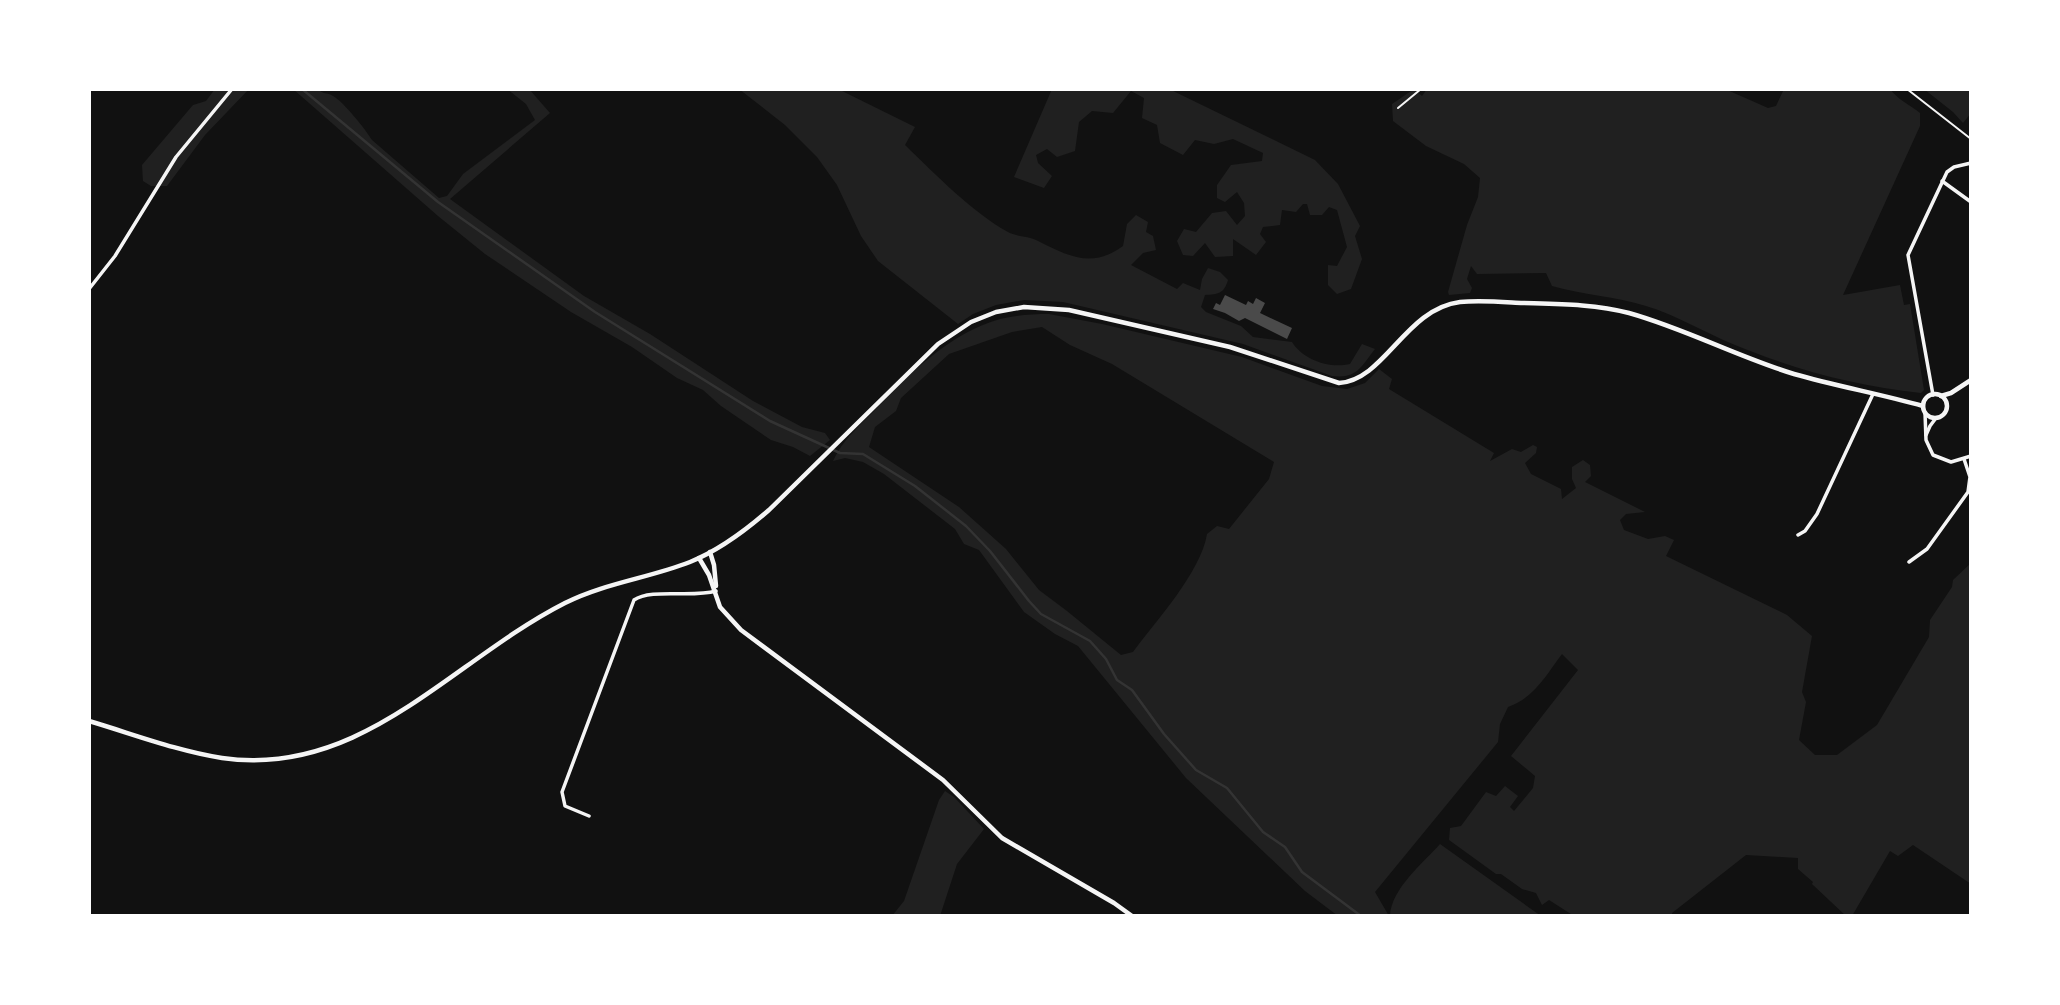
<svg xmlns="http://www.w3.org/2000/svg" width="2060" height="1005" viewBox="0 0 2060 1005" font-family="'Source Serif 4',serif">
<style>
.green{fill:#202020;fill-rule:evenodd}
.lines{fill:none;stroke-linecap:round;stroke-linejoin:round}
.stream{stroke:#333;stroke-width:2.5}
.building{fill:#4a4a4a}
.path{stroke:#f5f5f5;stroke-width:2}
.minor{stroke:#f5f5f5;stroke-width:3.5}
.tertiary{stroke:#f5f5f5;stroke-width:4.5}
</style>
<rect width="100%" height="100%" fill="#111"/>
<!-- green -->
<g class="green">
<path d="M215,89H249L205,135L167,186H151L143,181L142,165L193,105L206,101Z"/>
<path d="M293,89H318C323,95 327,92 333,96C343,101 366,130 372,140L439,198L447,196L463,174L535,120L526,104L507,89H529L550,113L450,199L584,296L650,334L753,401L802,427L825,433L830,440L810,456L793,447L771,440L721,406L703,390L677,378L632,347L571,312L485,254L438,216Z"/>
<path d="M739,89H838L915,127L905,145C934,173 973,213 1008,232C1017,237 1029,236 1038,241C1068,256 1092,269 1123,246L1127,224L1136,215L1148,222L1146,232L1153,236L1156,250L1143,253L1131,265L1177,289L1183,283L1200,290L1202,279L1208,268L1220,272L1228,280C1224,294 1218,294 1205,295L1201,307L1206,312L1241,326L1253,337L1292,342C1303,360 1330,369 1350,364L1362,344L1375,349C1361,367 1357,379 1332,376L1243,344L1063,302L1024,300L996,305L973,314L958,324L878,261L861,236L837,185L817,157L785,125Z"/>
<path d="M1052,89H1169L1315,160L1338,184L1360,226L1355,236L1362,259L1351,289L1337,294L1328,285V265L1337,266L1347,247L1337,210L1329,207L1322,215H1310L1307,204H1303L1296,212L1282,210L1280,225L1263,227L1260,234L1266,242L1256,255L1233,239V256L1215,257L1205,243L1193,256L1183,255L1177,241L1184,229L1196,232L1212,213L1226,211L1237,225L1245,216L1244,203L1237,192L1225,202L1217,198V185L1231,165L1262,161L1263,153L1233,139L1214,144L1195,140L1183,155L1160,143L1157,125L1142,118L1144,98L1131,91L1113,113L1092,111L1079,122L1075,151L1057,157L1047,149L1036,155L1038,163L1052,176L1044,188L1014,177Z"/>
<path d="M1414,89L1422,96L1427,89H1725L1768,108L1776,106L1784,89H1890C1897,99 1910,105 1920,113V126L1843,295L1900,285L1904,305L1910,304L1924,390L1921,393C1856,386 1796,370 1735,345C1705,333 1677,315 1646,306C1615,296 1583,295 1552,286L1546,273L1477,274L1471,266L1467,279L1472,288L1470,293L1449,295L1448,292L1467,225L1478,197L1480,178L1464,164L1426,146L1393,121L1392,104Z"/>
<path d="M1924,89H1971V113L1963,123L1953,112Z"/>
<path d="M1049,314L1102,324L1242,357L1322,386L1347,389L1365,383L1379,369L1392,379L1389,389L1494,453L1490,461L1512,449L1521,452L1533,445L1537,447L1536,453L1525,463L1531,474L1561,489L1562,499L1576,488L1572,479V467L1583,460L1590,465L1591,476L1585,482L1645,512L1626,514L1620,520L1624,530L1648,539L1665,536L1674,540L1666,556L1787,615L1812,636L1802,692L1806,702L1799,740L1815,755H1837L1877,725L1929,637L1930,620L1952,587L1953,580L1971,563V884L1913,845L1898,856L1890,851L1852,916H1846L1812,884L1813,882L1798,869V858L1746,855L1672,913V916H1574L1549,900L1542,905L1536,893L1522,889L1501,874H1496L1449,840L1450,828L1461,826L1486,792L1496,796L1505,786L1518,796L1510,807L1514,811L1533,788L1535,776L1511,756L1578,670L1562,654C1547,674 1533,699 1508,707L1500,724L1498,742L1375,892L1389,916H1338L1305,891L1186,778L1078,646L1055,634L1024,612L979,550L964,544L955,529L884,474L863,462L845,458L833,461C842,441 859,426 874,411C909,374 950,333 1000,319C1016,315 1033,314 1049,314ZM1042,327L1070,345L1112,364L1274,462L1269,479L1229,529L1217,526L1207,534C1201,572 1156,621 1133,652L1121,655L1067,611L1039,590L1006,549L959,507L869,447L875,427L896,411L901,398L949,354L1012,332Z"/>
<path d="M945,791L954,797L984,829L957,864L940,916H892L904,901L939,800Z"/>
<path d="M1440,844L1541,916H1390C1391,889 1423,863 1440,844Z"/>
</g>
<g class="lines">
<!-- stream -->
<path class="stream" d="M302,89L438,202L595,312L770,421L840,453L863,454L915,486L966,526L990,551L1029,601L1041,614L1090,641L1106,659L1117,680L1132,690L1164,734L1196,770L1227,788L1263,832L1285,847L1302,872L1361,916"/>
</g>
<!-- building -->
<path class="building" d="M1225,295L1246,305L1248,301L1253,304L1256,298L1265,303L1260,313L1292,328L1287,339L1245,318L1239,321L1225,313L1213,309L1216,303L1220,305Z"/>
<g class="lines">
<!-- path -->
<g class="path">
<path d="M1907,89L1971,139"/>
<path d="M1398,108L1421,89"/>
</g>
<!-- minor -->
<g class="minor">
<path d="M1942,181L1971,202"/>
<path d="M89,289L115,256L176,157L232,89"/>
<path d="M1933,395L1908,255L1947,172L1954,167L1971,163"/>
<path d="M1925,413L1926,440L1933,455L1951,462L1971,456"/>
<path d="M1926,435L1930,426L1936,418"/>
<path d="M1798,535L1805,531L1817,514L1873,394"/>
<path d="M1909,562L1927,549L1968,492L1970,477L1964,459"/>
<path d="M589,816L565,806L562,792L634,600C651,588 692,598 716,591"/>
</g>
<!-- tertiary -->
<g class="tertiary">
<circle cx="1935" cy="406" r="12"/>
<path d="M1941,396L1951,393L1971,380"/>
<path d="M710,552L714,565L716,586"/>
<path d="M699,558L709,575L720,607L741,630L943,780L1002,838L1114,903L1132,916"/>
<path d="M89,721C133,734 177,751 222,758C362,778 451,661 565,603C605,583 649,578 690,562C720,550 745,531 769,510L938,344L971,322L996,312L1024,307L1069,310L1230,347L1339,383C1385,380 1405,309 1460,302C1480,300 1503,302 1523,303C1558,304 1595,304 1629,313C1686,329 1738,357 1794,374C1836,386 1880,394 1923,406"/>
</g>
</g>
<!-- border -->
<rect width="2060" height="1005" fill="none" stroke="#ffffff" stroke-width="182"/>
</svg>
